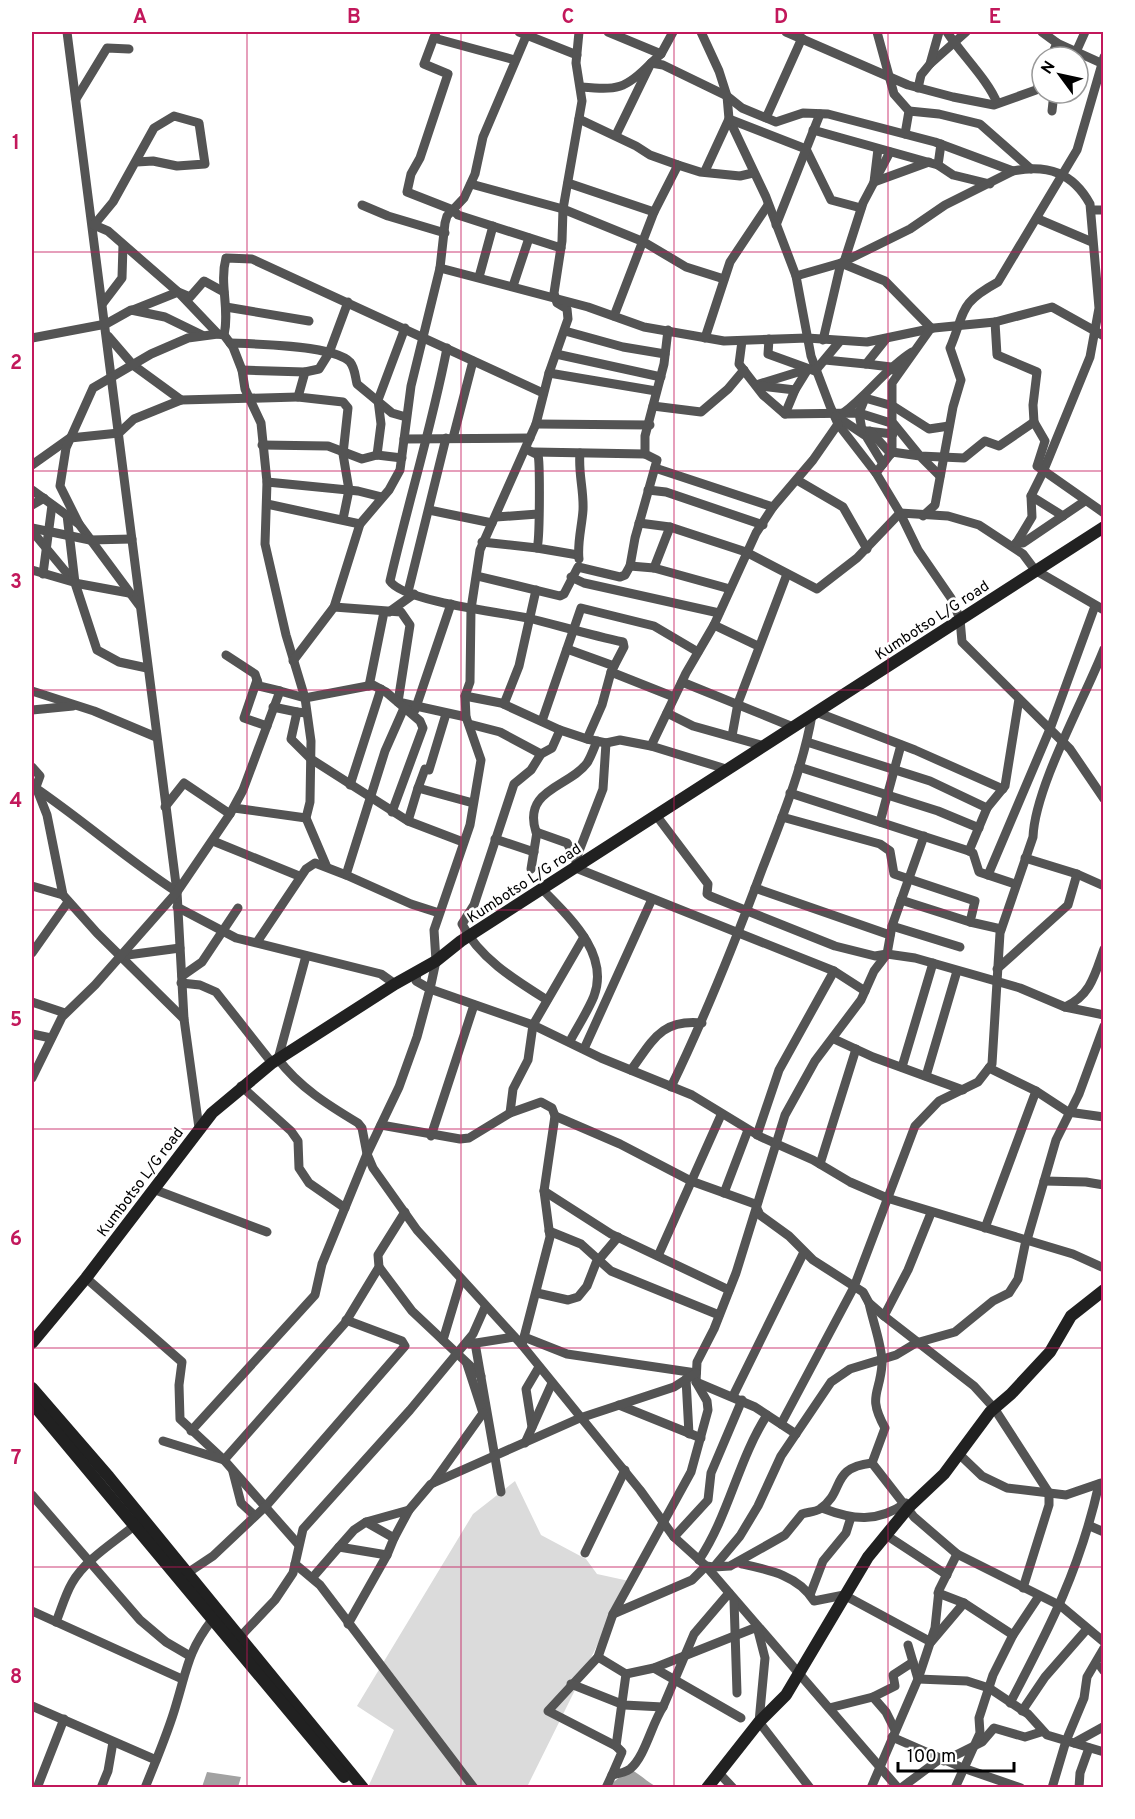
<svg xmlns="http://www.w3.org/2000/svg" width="1135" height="1819" viewBox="0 0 1135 1819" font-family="Overpass,sans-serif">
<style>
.green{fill:#dbdbdb}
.water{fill:#a2a2a2}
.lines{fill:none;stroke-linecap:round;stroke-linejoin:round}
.street{stroke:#545454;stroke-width:9}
.secondary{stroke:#212121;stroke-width:12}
.grid{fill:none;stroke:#c2185b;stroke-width:1.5;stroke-opacity:0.55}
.labels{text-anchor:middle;stroke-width:5;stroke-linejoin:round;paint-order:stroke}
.street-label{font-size:15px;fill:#000;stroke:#fff}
.neatline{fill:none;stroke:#c2185b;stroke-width:2}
.grid-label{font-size:20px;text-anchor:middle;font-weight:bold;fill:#c2185b}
</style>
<rect width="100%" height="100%" fill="#fff"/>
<!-- green -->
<path class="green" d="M515,1481L541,1535L586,1559L597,1574L629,1581L527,1787H371L369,1785L394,1730L357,1706L473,1514Z"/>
<!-- water -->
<g class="water">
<path d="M630,1769C640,1774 647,1782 657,1787L606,1788Z"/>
<path d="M207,1772L241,1777L238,1787H202Z"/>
</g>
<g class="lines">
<!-- street -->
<g class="street">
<path d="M67,32L177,892L184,1019L199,1128"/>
<path d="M436,32L424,64L448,74L420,158L411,174L407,192L453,210L458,215L561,248"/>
<path d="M519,32L577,55"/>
<path d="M579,32L576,63L582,101L563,209L562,241L554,293L557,303L567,309L568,319L549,373L536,424L480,550L471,609L470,682L465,696L466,717L481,760L470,825L434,930L436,961L430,989L533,1025L601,1058L692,1095L761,1137L813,1160L850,1182L887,1198L1073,1254L1104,1268"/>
<path d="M608,32L661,54"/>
<path d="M701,32L719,71L727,96L729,119L766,197L796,276L811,356L830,406L838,424L876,473L900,513L918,550L951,598L960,619L962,642L1070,749L1104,799"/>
<path d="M786,32L908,85L953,97L994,105L1036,90L1042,78"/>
<path d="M877,32L894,94L909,111L905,134"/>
<path d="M947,32C961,54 989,81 997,103"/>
<path d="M1042,32L1057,43V48"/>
<path d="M434,38L515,60"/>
<path d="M1076,52L1085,32"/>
<path d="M1051,57L1057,43L1101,63"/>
<path d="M930,64L966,32"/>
<path d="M581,87C617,90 625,90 651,63L663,65L727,96L742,108L776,122L803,113L828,114L935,142L1013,171"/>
<path d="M918,88L921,75L930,64L939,32"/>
<path d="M76,99L107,48L129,49"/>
<path d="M909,111L939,114L980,124L1031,169"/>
<path d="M1052,111L1054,93"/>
<path d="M766,118L802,38"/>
<path d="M579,119L636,146L650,155L678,165L700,172L740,176L753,173"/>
<path d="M813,130L938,165"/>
<path d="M616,135L651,63L661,54L673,32"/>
<path d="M941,144L938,165L953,175L990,184"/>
<path d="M878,149L874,182L929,162"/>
<path d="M137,162L153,161L177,166L205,164L199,123L174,116L154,128L113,202L94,225L108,231L178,292L218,334L224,335L233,347L242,370L245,389L261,423L267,482L265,544L286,635L305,698L311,741L310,802L306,818L326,865"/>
<path d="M705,171L729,119L806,149L831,200L861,208"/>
<path d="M568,183L654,212"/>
<path d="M471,184L563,209L644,242L686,267L724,279"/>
<path d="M362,205L388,216L445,233"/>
<path d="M1091,210H1104"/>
<path d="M1038,219L1092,242"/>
<path d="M776,225L820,114"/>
<path d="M844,262L863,203L890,152"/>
<path d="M440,268L588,307L644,327L724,341L807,338L867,342L934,328L995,322L1052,307L1104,336"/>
<path d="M796,276L841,263L910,229L945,205L1013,171C1048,164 1073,173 1090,204L1099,308L1090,357L1043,472L1031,496L1032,517L1014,547"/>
<path d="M479,277L493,226"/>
<path d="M513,286L529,238"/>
<path d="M103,303L122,278L123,245"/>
<path d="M226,307L309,321"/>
<path d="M133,310L178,292L190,297L204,281L224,292"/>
<path d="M614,316L654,212L678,165"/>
<path d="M995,322L997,355L1037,372L1033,405L1034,422"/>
<path d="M565,331L623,347L665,354"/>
<path d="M224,335C230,309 219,284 226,258L252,259L543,393"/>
<path d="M32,338L106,324L131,310L165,317L202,335"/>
<path d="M705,338L730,262L768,205"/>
<path d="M769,339L768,354L815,371L840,341"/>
<path d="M886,339L866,364L891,367L893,370"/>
<path d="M823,340L841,263L885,281L931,328L892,383V452"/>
<path d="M742,341L739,364L763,395L785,414L859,413L894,424L920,456L964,458L985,441L999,446L1034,422L1045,441L1037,466L1104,513"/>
<path d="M230,343C255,344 334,345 350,362C355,368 355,376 357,384L392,413L406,417"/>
<path d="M447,348C432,426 408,503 390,581C402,601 503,613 528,618C560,626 591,635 623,642L624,647L611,672L602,705L587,739"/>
<path d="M556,354L661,377"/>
<path d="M825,360L866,364"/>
<path d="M242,370L305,372"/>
<path d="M549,373L656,391"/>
<path d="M756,385L808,369L795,390L785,414"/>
<path d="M761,386L795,390"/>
<path d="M181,400L298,397"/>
<path d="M653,406L701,412L728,389L744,370"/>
<path d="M842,414C868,395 885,369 912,352"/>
<path d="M836,416L866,436L883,464"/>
<path d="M536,424L650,425"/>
<path d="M858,430L893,434"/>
<path d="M862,430L859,413L865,398L893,406L929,429L949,426"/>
<path d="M870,431L891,454"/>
<path d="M453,438L473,361"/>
<path d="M404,439L530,438"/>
<path d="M262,445L328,446L362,459L377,455L402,458"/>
<path d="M526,449L538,455C540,462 540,540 537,548L578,555"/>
<path d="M534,452L645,454"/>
<path d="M377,455L381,424L378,400L405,328"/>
<path d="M32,465L70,438L119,433L134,419L181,400L133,365L108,336"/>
<path d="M655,468L773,507"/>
<path d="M876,473L892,452L920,456L940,476"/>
<path d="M797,480L843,507L867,549"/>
<path d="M267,482L358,491L382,497"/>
<path d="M32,490L79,524L139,605"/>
<path d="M648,490L666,492L763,525"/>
<path d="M1031,496L1063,516"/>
<path d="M267,504L360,524"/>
<path d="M32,505L44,498"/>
<path d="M429,510L492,523"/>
<path d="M923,516L935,505L953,407L961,380L950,348C966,310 958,304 998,282L1077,150L1104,57"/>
<path d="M496,517L538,514"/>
<path d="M343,519L349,490L343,454L348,408L343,402L298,397L305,372L319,369L329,353L348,302"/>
<path d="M639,523L670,527L746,552L817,589L857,558L900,513L948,516L979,525L1023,554L1035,570L1104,610"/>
<path d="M79,524L60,486L66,448L93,388L151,354L188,338L218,334"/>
<path d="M32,528L90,540L132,539"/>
<path d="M32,531L75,583L67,515"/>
<path d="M482,542L537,548"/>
<path d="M1016,543H1023L1085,501"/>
<path d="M579,559C577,543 582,526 583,510C584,490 578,473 580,453"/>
<path d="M630,566L654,568L730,589"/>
<path d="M654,568L670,527"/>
<path d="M32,570L80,584L129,593"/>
<path d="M43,574L52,505"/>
<path d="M477,576L560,596L564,594L578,567L620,577L625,575L630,566L635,538L657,460L645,454V436L664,364L668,330"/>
<path d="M571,577L584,583L719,613"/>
<path d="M75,583L97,650L119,662L147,668"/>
<path d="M408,592L446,438"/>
<path d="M334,607L401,612L410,625L398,702L466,717"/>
<path d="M389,612L414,594"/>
<path d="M714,625L758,646"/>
<path d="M567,649L614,666"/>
<path d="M226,655L255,674L259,686L280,691"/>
<path d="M293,661L334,607L360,524L389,490L400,470L411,386L440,268L445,223L447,216L464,198L475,174L483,137L527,34"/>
<path d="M611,672L674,697"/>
<path d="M257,680L244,718L267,726"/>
<path d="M682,682L793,727"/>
<path d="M369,686L384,612"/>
<path d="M32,691L94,711L156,737"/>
<path d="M465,696L501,703L560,730L587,739L606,743L620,740L651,746L726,769"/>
<path d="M504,704L519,666L536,590"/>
<path d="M273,707L297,712"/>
<path d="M32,710L73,706"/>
<path d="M415,710L451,604"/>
<path d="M816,712L915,750L1003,789"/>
<path d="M306,713L297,712L291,739L311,759L408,821L463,842"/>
<path d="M667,713L693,726L764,746"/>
<path d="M542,721L581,608L654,626L698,652"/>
<path d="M469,724L500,732L541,754"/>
<path d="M732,736L738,703L787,574"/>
<path d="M807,742L930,781L987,808"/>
<path d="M606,743L603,789L576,859V868L834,971L865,991"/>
<path d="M651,746L686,673L714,625L756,533L773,507L813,460L838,424"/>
<path d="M32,767L40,776L36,787L47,815L63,895L97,933L184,1019"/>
<path d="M799,767L938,811L979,828"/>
<path d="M350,785L381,689"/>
<path d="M418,788L425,769L429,770L446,714"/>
<path d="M37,789C85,822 128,860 177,892"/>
<path d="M790,793L969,851L973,853L979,872L1015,884"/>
<path d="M165,807L184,783L230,814"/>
<path d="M234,808L306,818"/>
<path d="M656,815L708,884L707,894L710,896L835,946L875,956L887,954L915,958L1020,988L1065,1007L1104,1015"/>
<path d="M782,817L880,844L890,851L894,874L975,901L970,922L1001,929"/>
<path d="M408,821L418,788L473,803"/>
<path d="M880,822L901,745"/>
<path d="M924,836L892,926L887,954L874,971L861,1000L815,1061L785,1115L736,1273L714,1329L697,1362L696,1382L707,1401L708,1410L691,1472L613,1614L692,1580L706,1566L714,1567L740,1536L758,1506L781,1456L831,1382L850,1369L896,1355L916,1343L955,1332L993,1301L1009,1293L1018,1279L1026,1240"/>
<path d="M495,839L534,852"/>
<path d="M213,841L299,876"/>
<path d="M969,851L987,808L1005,786L1019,699"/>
<path d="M1025,858L1077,874L1104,886"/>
<path d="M576,859L567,843L536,832C522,789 570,787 587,763C591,757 594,748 597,741"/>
<path d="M531,869L537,832"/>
<path d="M346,875L411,904L439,913"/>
<path d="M988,875L1050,729L1095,606"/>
<path d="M32,886L63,895"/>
<path d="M755,888L890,935"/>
<path d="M542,889C568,916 610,953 594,996C588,1011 578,1026 570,1041"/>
<path d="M901,900L970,922"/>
<path d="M177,907L236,938L381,974L395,984"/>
<path d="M892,926L960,947"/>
<path d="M257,942L306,869L315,863L346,875L385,751L404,708"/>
<path d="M32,953L68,902"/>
<path d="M120,956L180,948"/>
<path d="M306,956L278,1059C299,1087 328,1105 358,1123L362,1128L367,1154L373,1168L417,1230L522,1345L640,1490L674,1537L706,1566L898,1788"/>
<path d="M997,969L1068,905L1077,874"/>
<path d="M182,976L202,962L238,908"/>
<path d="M181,983L200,985L216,992L272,1063"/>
<path d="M547,1000C515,980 479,958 462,924L474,905L514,784L531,770L541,754L552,748L560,730"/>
<path d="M32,1002L65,1013"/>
<path d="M1065,1007C1091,995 1095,974 1104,949"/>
<path d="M32,1034L51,1038"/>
<path d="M834,1039L873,1057L963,1090"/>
<path d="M584,1049L652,899"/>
<path d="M902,1067L933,963"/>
<path d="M989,1068L1036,1091L1068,1112L1104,1117"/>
<path d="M631,1070C653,1040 661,1019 702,1023"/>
<path d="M926,1076L957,971"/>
<path d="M32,1078L62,1017L95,985L177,892L230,814L243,790L280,691L305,698L373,685L386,692L420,721L423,728L392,812"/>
<path d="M241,1086L291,1131L298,1141L299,1168L309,1183L345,1208"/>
<path d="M671,1087C706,1015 735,942 763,867C782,818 803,767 812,715"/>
<path d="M510,1113L513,1089L528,1060L533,1025L584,937"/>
<path d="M555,1116L620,1144L691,1181L755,1204L760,1215L789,1236L813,1260L863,1292L869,1303L884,1316L974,1386L994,1408L1049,1493V1505L1023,1588"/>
<path d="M381,1125L460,1139L469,1138L510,1113L541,1102L552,1108L555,1116L544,1191L550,1237L522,1345"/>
<path d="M757,1135L779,1070L834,971"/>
<path d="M431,1136L474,1005"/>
<path d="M820,1164L856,1049"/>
<path d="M1044,1181L1086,1182L1104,1185"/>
<path d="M153,1189L267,1232"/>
<path d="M544,1191L611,1234L729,1290"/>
<path d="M724,1193L748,1130"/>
<path d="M985,1228L1036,1091"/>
<path d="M549,1231L581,1244L611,1271L719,1315"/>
<path d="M1027,1240L1056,1140L1079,1094L1104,1026"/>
<path d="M658,1256L721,1115"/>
<path d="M379,1267L412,1311L481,1376"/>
<path d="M86,1278L182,1362L179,1385L180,1419L224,1460L298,1544"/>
<path d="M537,1293L568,1300L578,1297L587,1286L596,1263L618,1237"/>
<path d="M869,1303C872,1319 883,1348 882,1364C880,1395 867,1395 885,1428L872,1463L914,1517L957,1554L1061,1606L1104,1642"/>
<path d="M884,1316L908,1270L931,1213"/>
<path d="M524,1337L567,1354L696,1373"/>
<path d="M443,1340L461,1280"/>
<path d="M475,1343L501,1492"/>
<path d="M470,1344L514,1337"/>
<path d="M467,1364L482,1410"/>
<path d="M686,1379L689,1434"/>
<path d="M696,1382L755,1407L796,1434"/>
<path d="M733,1396L804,1252"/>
<path d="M619,1405L701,1438"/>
<path d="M781,1424L854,1287L915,1126L939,1101L978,1082L992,1064L1000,933L1033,837C1035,787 1084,700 1104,649"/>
<path d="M532,1427L526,1389L539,1367"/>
<path d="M191,1431L315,1295L322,1264L367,1154L399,1087L417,1037L430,989L416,981L417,973"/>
<path d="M163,1441L224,1460L345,1323L379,1267L378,1255L405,1212"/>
<path d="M525,1443L552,1383"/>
<path d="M959,1454L982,1476L1007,1488L1066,1495L1101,1483"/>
<path d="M233,1472L241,1503L255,1516"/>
<path d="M433,1483L483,1413"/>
<path d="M32,1495L140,1620L166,1642L190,1656"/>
<path d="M822,1508C853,1520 877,1523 906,1503"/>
<path d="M409,1510L431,1484L580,1418L674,1387L696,1373"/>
<path d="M366,1522L409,1510L394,1538"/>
<path d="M1090,1526L1104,1532"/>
<path d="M886,1535L947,1575"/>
<path d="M674,1537L708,1500L711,1473L742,1400"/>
<path d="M339,1547L354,1530L366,1522L394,1538L387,1555"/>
<path d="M585,1553L625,1470"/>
<path d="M699,1560C729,1515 738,1460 767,1415"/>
<path d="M295,1564L320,1585L474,1788"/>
<path d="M742,1564C770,1570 799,1576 814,1601L844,1595L931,1642L964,1603"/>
<path d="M714,1567L730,1566L785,1535L802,1514C808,1512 815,1512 820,1509C846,1491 829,1468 872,1463"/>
<path d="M186,1574L213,1556L266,1506L405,1346L402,1341L346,1320"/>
<path d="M313,1577L339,1547L387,1555L348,1624"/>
<path d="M938,1593L964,1603L1013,1635"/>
<path d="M810,1595L823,1561L846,1533L851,1517"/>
<path d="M734,1600L737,1693"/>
<path d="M32,1611L182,1679"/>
<path d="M613,1614L598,1657L548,1711L616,1746L622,1752L612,1775C617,1774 626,1772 630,1769C645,1757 652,1723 663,1707"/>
<path d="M56,1622C61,1610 65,1595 72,1583C85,1560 113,1543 134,1526"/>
<path d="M239,1638L275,1600L293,1573L303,1529L410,1410L473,1334L485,1307"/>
<path d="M908,1645L918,1679L967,1681L989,1688L1028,1714L1047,1735L1104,1752"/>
<path d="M598,1657L626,1674L654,1668L757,1627L765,1658L759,1722L810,1788"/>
<path d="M1101,1667L1104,1671"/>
<path d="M654,1668L741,1718"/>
<path d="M571,1684L624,1705L663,1707L694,1634L729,1593"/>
<path d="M873,1697L895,1686L893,1675L913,1662"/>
<path d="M1010,1703C1050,1627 1080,1569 1099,1484"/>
<path d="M32,1706L156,1760"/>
<path d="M829,1708L873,1697L886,1712L895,1730"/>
<path d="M1022,1711L1045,1677L1087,1629"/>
<path d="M892,1737L963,1768L1021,1788"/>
<path d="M1074,1743L1103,1727"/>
<path d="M616,1746L626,1674"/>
<path d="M944,1761L982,1742L994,1728L1025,1737L1041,1732"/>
<path d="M718,1772L733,1788"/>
<path d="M37,1788L64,1719"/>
<path d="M101,1788L108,1771L113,1742"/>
<path d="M145,1788C156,1760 168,1733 176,1705C187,1669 188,1651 212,1620"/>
<path d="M606,1788L612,1775"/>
<path d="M871,1788L918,1679L935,1628L939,1590L957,1554"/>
<path d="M901,1788L940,1759"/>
<path d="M955,1788L980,1733L979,1718L993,1675L1013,1635L1039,1596"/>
<path d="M1052,1788L1066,1741L1084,1698L1087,1677L1104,1648"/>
<path d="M1079,1788L1080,1773L1089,1748"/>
</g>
<!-- secondary -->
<g class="secondary">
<path d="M32,1343L86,1278L212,1113L272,1063L395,984L436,961L461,941L1104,527"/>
<path d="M32,1388L109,1477L363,1788"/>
<path d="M32,1403L344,1777"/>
<path d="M707,1788L759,1722L786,1695L868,1557L909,1507L944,1474L990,1412L1011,1394L1050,1352L1071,1316L1104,1290"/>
</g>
</g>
<!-- grid -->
<path class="grid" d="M247,32V1788M461,32V1788M674,32V1788M888,32V1788M32,252H1104M32,471H1104M32,690H1104M32,910H1104M32,1129H1104M32,1348H1104M32,1567H1104"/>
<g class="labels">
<!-- street labels -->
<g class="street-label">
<text transform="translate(932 620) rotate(-33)" y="5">Kumbotso L/G road</text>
<text transform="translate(524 883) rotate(-33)" y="5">Kumbotso L/G road</text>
<text transform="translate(140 1182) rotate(-53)" y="5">Kumbotso L/G road</text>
</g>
</g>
<!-- border -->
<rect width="1135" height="1819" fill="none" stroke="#ffffff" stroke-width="66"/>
<!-- north arrow -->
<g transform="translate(1060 75) rotate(303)"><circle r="28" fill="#ffffff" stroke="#999999" stroke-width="1.5"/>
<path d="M0-4.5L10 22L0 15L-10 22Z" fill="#000000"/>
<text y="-9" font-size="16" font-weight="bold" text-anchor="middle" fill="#000000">N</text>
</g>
<!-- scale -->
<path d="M898 1762v9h116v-9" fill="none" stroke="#000000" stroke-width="3"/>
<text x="907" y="1762" font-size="18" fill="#000000" stroke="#ffffff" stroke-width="4.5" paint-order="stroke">100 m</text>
<rect x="33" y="33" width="1069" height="1753" class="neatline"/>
<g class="grid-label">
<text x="140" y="23">A</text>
<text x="354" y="23">B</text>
<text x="568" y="23">C</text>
<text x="781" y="23">D</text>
<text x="995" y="23">E</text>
<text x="16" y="149">1</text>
<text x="16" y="369">2</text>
<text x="16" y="588">3</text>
<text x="16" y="807">4</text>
<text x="16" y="1026">5</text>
<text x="16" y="1245">6</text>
<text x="16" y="1464">7</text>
<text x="16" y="1683">8</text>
</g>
</svg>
